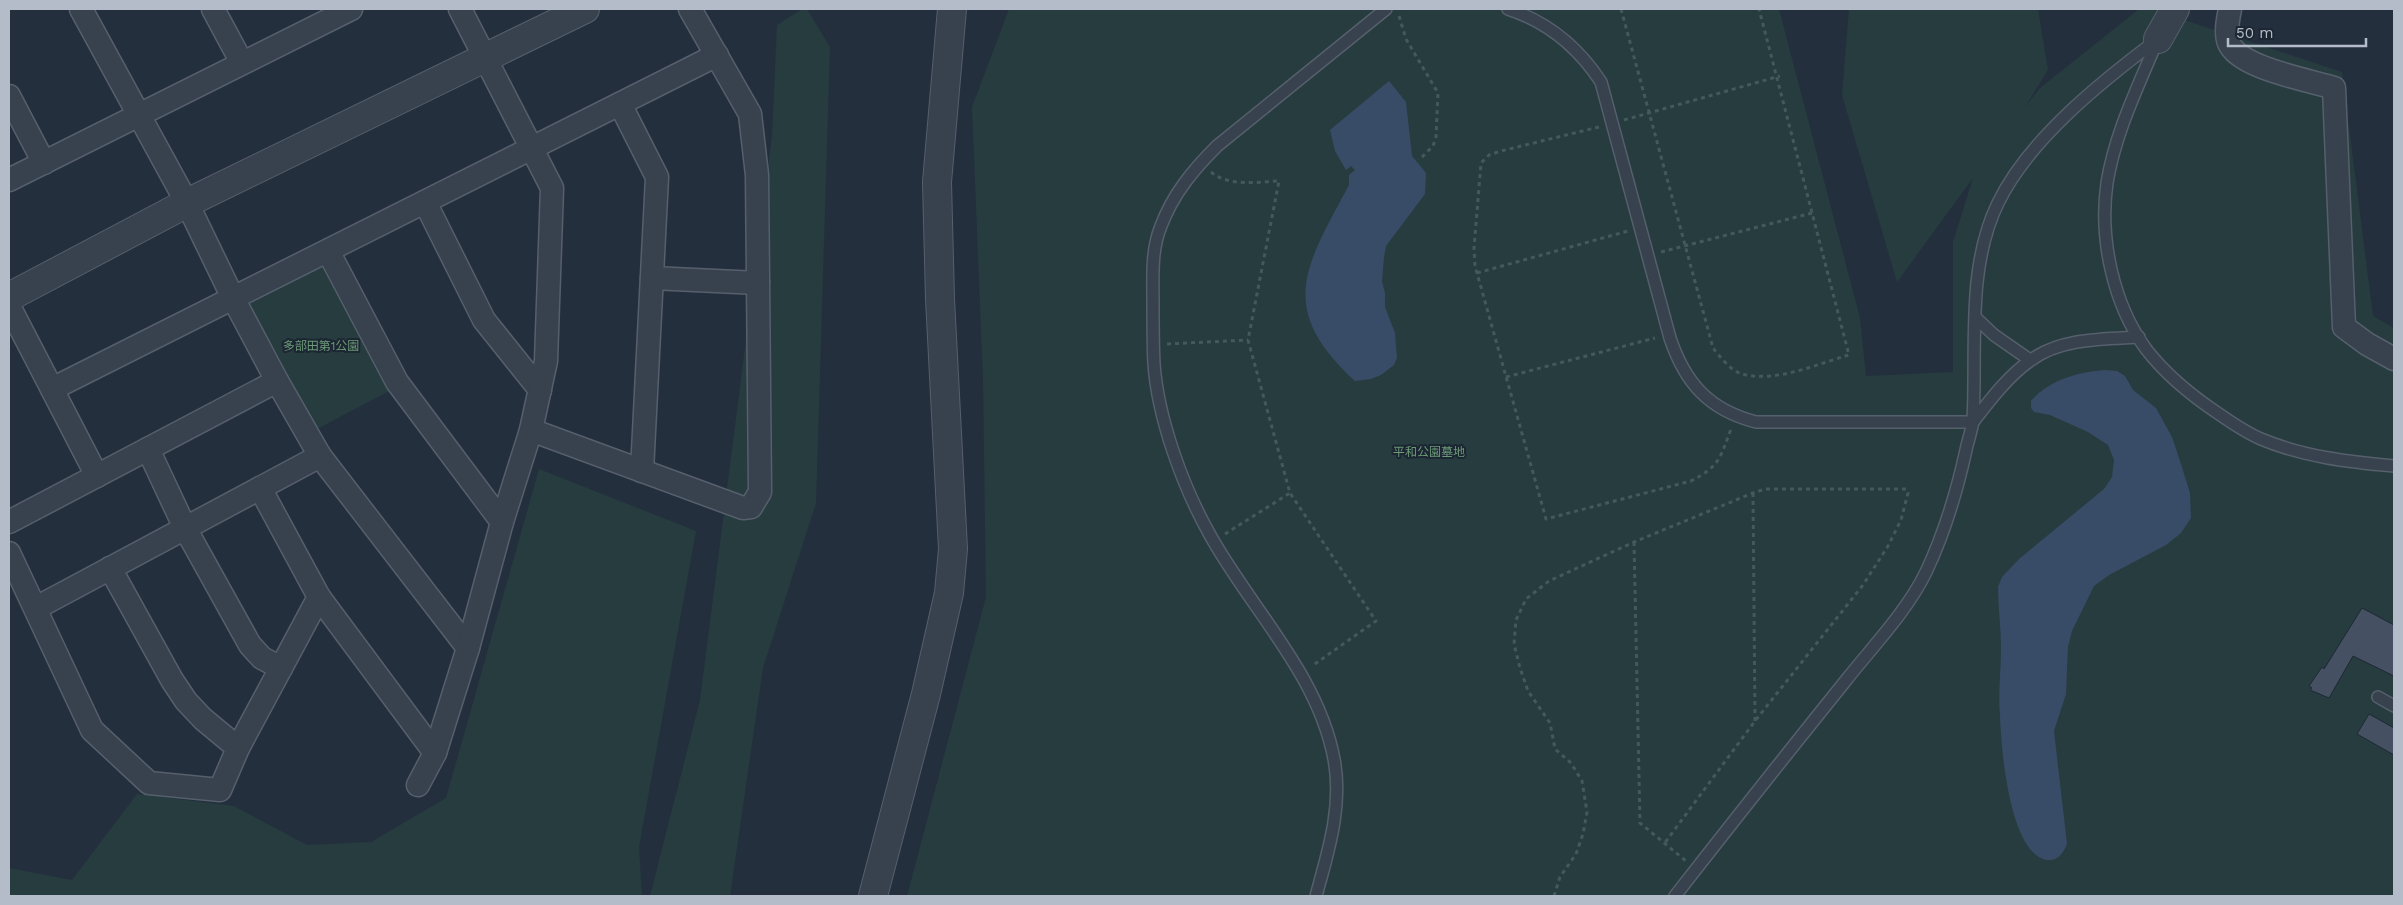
<svg xmlns="http://www.w3.org/2000/svg" width="2403" height="905" viewBox="0 0 2403 905" font-family="'Work Sans','Noto Sans JP',sans-serif">
<style>
.green{fill:#263c3f}
.water{fill:#394c67}
.building{fill:#455162;stroke:#1f2835}
.lines{fill:none;stroke-linecap:round;stroke-linejoin:round}
.service-casing{stroke:#565f6c;stroke-width:14}
.minor-casing{stroke:#565f6c;stroke-width:25}
.tertiary-casing{stroke:#565f6c;stroke-width:30}
.path{stroke:#44595c;stroke-width:3;stroke-dasharray:4 4;stroke-linecap:butt}
.service{stroke:#38414e;stroke-width:11}
.minor{stroke:#38414e;stroke-width:22}
.tertiary{stroke:#38414e;stroke-width:28}
.labels{text-anchor:middle;stroke-width:4;stroke-linejoin:round;paint-order:stroke}
.park-label{font-size:12px;fill:#6b9a76;stroke:#1d2633}
</style>
<rect width="100%" height="100%" fill="#242f3e"/>
<!-- green -->
<g class="green">
<path d="M802,9H807L830,47L816,503L763,668L730,896H650L700,700L772,136L777,25Z"/>
<path d="M1009,9H1779L1860,318L1866,376L1953,372V242L1973,178L1897,282L1842,95L1849,9H2038L2048,70L2025,107L2040,88L2139,9H2151L2342,72L2373,316L2394,328V896H907L986,597L983,379L972,107Z"/>
<path d="M321,262L395,388L315,430L247,304L249,296Z"/>
<path d="M539,469L696,531L639,847L642,896H9V868L72,880L137,794L234,806L307,845L371,842L446,798Z"/>
</g>
<!-- water -->
<g class="water">
<path d="M1389,81L1406,102L1412,156L1426,173L1425,194L1386,246L1384,257L1382,281L1385,293V307L1395,333L1397,358L1394,365L1381,375L1371,379L1355,381C1276,308 1305,267 1349,185V175L1355,170L1351,166L1346,170L1335,151L1330,130Z"/>
<path d="M2105,370L2117,371L2125,376L2133,390L2156,408L2172,437L2181,464L2190,493L2191,518L2181,533L2166,545L2109,575L2094,586L2072,631L2068,647L2066,694L2054,731L2067,844C2064,852 2058,861 2048,860C2009,856 2001,746 2000,716C1998,693 2001,670 2001,647C2001,627 1998,607 1998,587L2002,577L2019,559L2104,489L2112,477L2114,460L2108,445L2088,432L2050,415L2034,412L2031,408V401C2049,380 2078,372 2105,370Z"/>
</g>
<!-- building -->
<g class="building">
<path d="M2362,608L2394,625V676L2353,656L2329,698L2310,690L2312,688L2309,686L2322,667L2324,669Z"/>
<path d="M2369,714L2394,728V755L2357,734Z"/>
</g>
<g class="lines">
<defs>
<g id="service">
<path d="M1508,9C1548,22 1578,47 1601,82L1670,338C1685,383 1709,410 1756,422H1973"/>
<path d="M2157,41C2138,87 2115,133 2107,183C2099,238 2113,304 2146,349C2166,375 2192,396 2219,414C2232,423 2247,433 2261,439C2304,457 2349,462 2394,466"/>
<path d="M1976,318L1994,335L2030,360"/>
<path d="M1973,422C1990,400 2008,376 2031,360C2061,338 2104,339 2139,337"/>
<path d="M2378,697L2394,706"/>
<path d="M1316,896C1328,852 1343,806 1334,759C1318,674 1251,609 1210,535C1183,487 1158,419 1154,364C1153,344 1153,323 1153,303C1153,277 1151,250 1161,226C1173,194 1193,170 1217,146L1386,9"/>
<path d="M1675,896C1732,823 1789,751 1847,679C1874,645 1907,611 1926,572C1944,534 1957,491 1966,450C1968,440 1972,430 1973,420C1977,350 1966,268 1998,203C2029,139 2102,81 2158,39"/>
</g>
<g id="minor">
<path d="M81,9L187,203L233,298L277,381L320,456L468,648"/>
<path d="M213,9L242,63"/>
<path d="M2230,9C2228,19 2225,33 2229,43C2239,68 2309,80 2334,88L2344,327L2367,344L2394,359"/>
<path d="M9,96L44,163"/>
<path d="M620,104L657,177L642,471"/>
<path d="M9,180L351,9"/>
<path d="M425,202L484,320L540,390"/>
<path d="M328,251L397,382L502,522"/>
<path d="M652,278L758,283"/>
<path d="M9,306L97,476"/>
<path d="M52,389L717,55"/>
<path d="M531,430L743,508L751,507L760,492L757,175L750,114L690,9"/>
<path d="M148,449L185,528L250,645L262,658L281,668"/>
<path d="M260,488L319,597L435,753"/>
<path d="M9,522L277,381"/>
<path d="M9,553L92,730L149,783L220,790L238,748L319,597"/>
<path d="M110,568L172,680L186,701L203,719L238,748"/>
<path d="M36,608L320,456"/>
<path d="M418,785L435,753L468,648L502,522L531,430L546,361L552,188L460,9"/>
</g>
<g id="tertiary">
<path d="M2158,39L2175,9"/>
<path d="M9,297L187,203L585,9"/>
<path d="M873,896L926,694L949,593L953,549L940,299L937,182L952,9"/>
</g>
</defs>
<!-- service casing -->
<use href="#service" class="service-casing"/>
<!-- minor casing -->
<use href="#minor" class="minor-casing"/>
<!-- tertiary casing -->
<use href="#tertiary" class="tertiary-casing"/>
<!-- path -->
<g class="path">
<path d="M1621,9L1713,348C1720,357 1731,371 1742,374C1776,383 1817,364 1849,355L1759,9"/>
<path d="M1399,16L1406,39L1438,93L1436,137L1433,146L1419,160"/>
<path d="M1624,120L1780,76"/>
<path d="M1599,127L1501,151L1489,155L1481,163L1474,248L1475,266L1546,519L1691,481C1720,466 1720,458 1731,429"/>
<path d="M1211,172C1229,187 1257,182 1279,181L1248,340L1290,493L1376,621L1312,666"/>
<path d="M1661,252L1812,213"/>
<path d="M1477,273L1628,231"/>
<path d="M1167,344L1248,340"/>
<path d="M1506,377L1655,338"/>
<path d="M1753,493L1755,721"/>
<path d="M1225,534L1290,493"/>
<path d="M1634,542L1640,823L1686,861"/>
<path d="M1554,896L1560,877L1576,854L1583,834L1587,812L1582,781L1571,763L1555,749L1550,723L1528,691L1520,668L1514,644L1516,620L1526,599L1549,581L1634,542L1753,493L1765,489H1906L1908,493L1901,520L1888,546L1863,585L1755,721L1664,844"/>
</g>
<!-- service -->
<use href="#service" class="service"/>
<!-- minor -->
<use href="#minor" class="minor"/>
<!-- tertiary -->
<use href="#tertiary" class="tertiary"/>
</g>
<g class="labels">
<!-- park labels -->
<g class="park-label">
<text x="321" y="350">多部田第1公園</text>
<text x="1429" y="456">平和公園墓地</text>
</g>
</g>
<!-- border -->
<rect width="2403" height="905" fill="none" stroke="#b4bcc9" stroke-width="20"/>
<!-- scale -->
<path d="M2228 38v8h138v-8" fill="none" stroke="#b4bcc9" stroke-width="2.5"/>
<text x="2236" y="38" font-size="15" fill="#b4bcc9" stroke="#1d2633" stroke-width="4" paint-order="stroke">50 m</text>
</svg>
